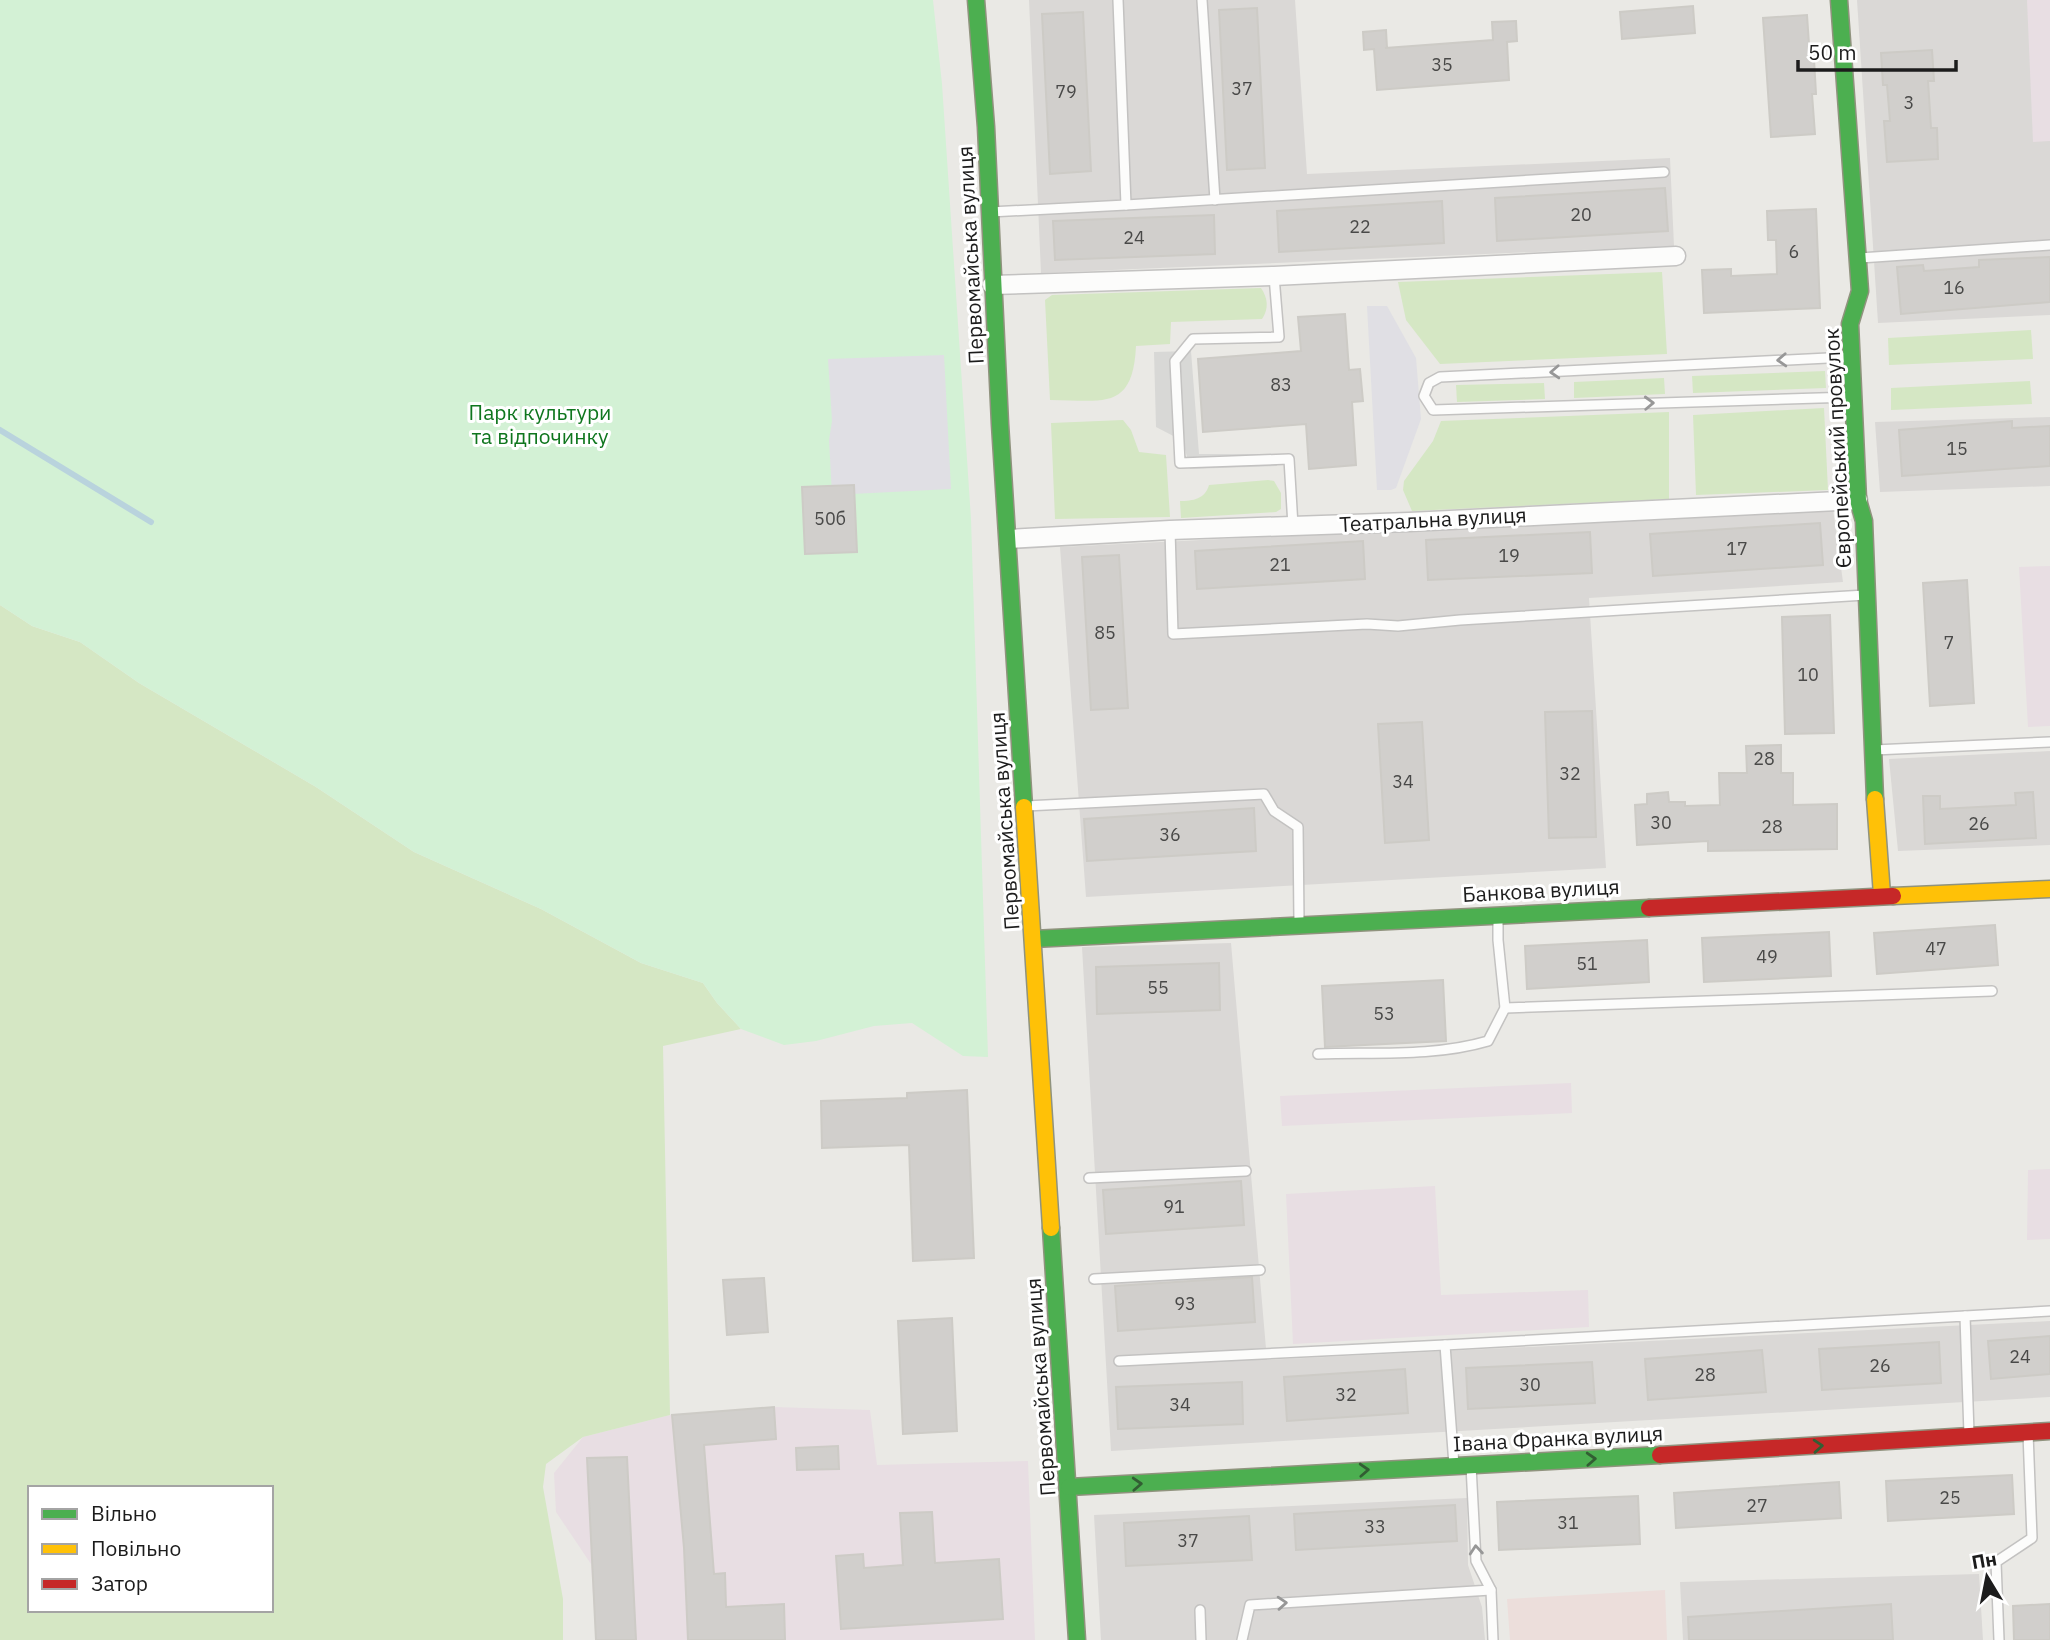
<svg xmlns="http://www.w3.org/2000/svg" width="2050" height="1640" viewBox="0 0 2050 1640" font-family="'IBM Plex Sans',sans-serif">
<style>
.residential{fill:#dad8d6}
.commercial{fill:#ecdedb}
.industrial{fill:#e8dee3}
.religious{fill:#d8d8d6}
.grass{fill:#d5e7c4;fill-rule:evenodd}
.park{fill:#d3f1d5}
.plaza{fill:#e0dfe4}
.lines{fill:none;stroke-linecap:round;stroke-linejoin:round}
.stream{stroke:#b9d3dd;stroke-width:6}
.building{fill:#d1cfcc;stroke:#cdcbc6;stroke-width:2}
.lane-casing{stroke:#c3c2c1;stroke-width:12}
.street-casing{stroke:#c3c2c1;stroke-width:21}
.fast-casing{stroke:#90937e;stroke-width:19}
.slow-casing{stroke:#90937e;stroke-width:19}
.jam-casing{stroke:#90937e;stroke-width:19}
.lane{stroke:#fcfcfb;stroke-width:9}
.street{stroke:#fcfcfb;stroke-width:18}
.fast{stroke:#4caf50;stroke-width:16}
.slow{stroke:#ffc107;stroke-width:16}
.jam{stroke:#c62828;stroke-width:16}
.oneway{stroke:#979797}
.oneway2{stroke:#325e33}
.labels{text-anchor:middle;stroke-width:6;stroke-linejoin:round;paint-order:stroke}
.number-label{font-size:18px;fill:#494948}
.street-label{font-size:21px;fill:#1c1c1c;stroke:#fff}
.park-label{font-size:21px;fill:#0f761e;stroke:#fff}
</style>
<rect width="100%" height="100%" fill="#eae9e5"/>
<!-- residential -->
<g class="residential">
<path d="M1029,0H1295L1307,174L1670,158L1674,246L1041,273Z"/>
<path d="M1857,0H2050V315L1878,323Z"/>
<path d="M2050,417V486L1880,492L1875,422Z"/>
<path d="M1833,509L1843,582L1589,598L1606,868L1086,897L1060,547Z"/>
<path d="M2050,751V845L1898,851L1889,759Z"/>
<path d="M1231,943L1267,1360L2050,1321V1397L1111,1451L1082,947Z"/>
<path d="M1467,1498L1468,1565L1482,1607L1485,1640H1101L1094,1515Z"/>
<path d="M1979,1574L1983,1640H1683L1680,1582Z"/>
</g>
<!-- commercial -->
<path class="commercial" d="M1665,1590L1667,1640H1510L1507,1599Z"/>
<!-- industrial -->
<g class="industrial">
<path d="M2027,0H2050V141L2033,142Z"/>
<path d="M2050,566V726L2028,727L2019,567Z"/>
<path d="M1571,1083L1572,1113L1282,1126L1280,1096Z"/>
<path d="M2050,1169V1239L2027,1240L2028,1170Z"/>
<path d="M1435,1186L1441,1295L1588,1290L1589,1327L1293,1344L1286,1194Z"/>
<path d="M774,1407L870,1410L877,1465L1028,1461L1035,1640H596L591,1564L556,1512L554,1473L583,1437L670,1415Z"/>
</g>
<!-- religious -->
<path class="religious" d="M1191,351L1199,454H1276L1277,466L1190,469L1183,441L1156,427L1154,352Z"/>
<!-- grass -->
<g class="grass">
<path d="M1662,272L1667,354L1440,364L1406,320L1398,282Z"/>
<path d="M1261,288C1268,298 1269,309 1262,319L1171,322L1170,344L1136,346C1133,412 1102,400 1050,400L1045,300L1052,295Z"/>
<path d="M2031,330L2033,359L1889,365L1888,338Z"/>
<path d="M1825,371L1826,388L1693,393L1692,376Z"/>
<path d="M1664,378L1665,394L1574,398V382Z"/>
<path d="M2030,381L2032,404L1891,410V388Z"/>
<path d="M1544,383L1545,399L1457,402L1456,385Z"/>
<path d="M1824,408L1828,490L1696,495L1693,415Z"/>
<path d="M1669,412V499L1412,511L1403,490L1404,481L1433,441L1441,421Z"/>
<path d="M1123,420L1131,430L1139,452L1166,455L1170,517L1055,519L1051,423Z"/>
<path d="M1268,480L1274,481L1281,493V509L1276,512L1181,518L1180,501C1193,501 1205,499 1209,485Z"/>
<path d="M0,605L32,626L80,642L139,683L316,787L414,852L541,909L641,963L703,983L717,1003L741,1029L663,1046L670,1415L583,1437L546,1464L543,1487L563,1599V1640H0ZM30,1488H271V1610H30Z"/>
</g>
<!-- park -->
<path class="park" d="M0,0H933L942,84L971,519L988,1057L963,1056L912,1023L874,1026L816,1041L784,1045L741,1029L717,1003L703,983L641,963L541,909L414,852L316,787L139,683L80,642L32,626L0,605Z"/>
<!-- plaza -->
<g class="plaza">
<path d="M1367,306H1387L1416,358L1421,419L1396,488L1391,490H1377Z"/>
<path d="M944,355L951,489L832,495L829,440L832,421L828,359Z"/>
</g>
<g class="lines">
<!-- stream -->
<path class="stream" d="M0,430L151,522"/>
</g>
<!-- building -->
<g class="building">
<path d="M1693,6L1695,33L1622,39L1620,12Z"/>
<path d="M1257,8L1265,168L1227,170L1219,10Z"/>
<path d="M1083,12L1091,171L1050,174L1042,14Z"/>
<path d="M1807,15L1810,59H1814L1816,94H1812L1815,134L1771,137L1763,18Z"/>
<path d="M1516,21L1517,41L1507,42L1509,80L1377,90L1374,49L1364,50L1363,32L1386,30L1387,48H1385L1493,40L1492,22Z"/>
<path d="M1932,50L1934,81H1928L1931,128H1937L1938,159L1887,162L1884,121H1890L1887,85H1883L1881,53Z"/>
<path d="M1665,188L1668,231L1497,241L1495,198Z"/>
<path d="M1442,201L1444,243L1279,252L1277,211Z"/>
<path d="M1816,209L1820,308L1704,313L1702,270L1731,269V276L1777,274L1776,240H1768L1767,211Z"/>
<path d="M1214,215L1215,254L1055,260L1053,221Z"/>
<path d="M2050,257V302L1901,314L1897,267L1923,265L1924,271L1979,267V260Z"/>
<path d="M1345,314L1349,370L1360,369L1363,401L1352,402L1356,465L1309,469L1306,424L1203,432L1198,359L1301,351L1298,317Z"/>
<path d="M2012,421V428L2050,426V466L1902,476L1899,430Z"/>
<path d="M854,485L857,552L805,554L802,487Z"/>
<path d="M1820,523L1823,565L1653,576L1650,534Z"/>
<path d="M1590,532L1592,573L1428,580L1426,540Z"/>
<path d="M1363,541L1365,579L1197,589L1195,551Z"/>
<path d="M1119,555L1128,708L1091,710L1082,557Z"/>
<path d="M1967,580L1974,703L1930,706L1923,583Z"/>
<path d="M1830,615L1834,733L1785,734L1782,617Z"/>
<path d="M1592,711L1596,837L1549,838L1545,712Z"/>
<path d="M1422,722L1429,840L1385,843L1378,724Z"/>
<path d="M1781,745V773H1793V805L1837,804V849L1708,851V841L1637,845L1635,805L1647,804V794L1668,792L1669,802H1685V806L1720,805L1719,773H1747L1746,746Z"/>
<path d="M2033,792L2036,838L1925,844L1923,796H1940V809L2016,805L2015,793Z"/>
<path d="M1254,808L1256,851L1087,861L1084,819Z"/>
<path d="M1995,925L1998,965L1877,974L1874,933Z"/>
<path d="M1829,932L1831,976L1704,982L1702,938Z"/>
<path d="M1647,940L1649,982L1527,989L1525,946Z"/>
<path d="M1219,963L1220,1010L1097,1014L1096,967Z"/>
<path d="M1443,980L1446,1041L1325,1047L1322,986Z"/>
<path d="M967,1090L974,1258L913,1261L909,1145L822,1148L821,1101L907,1098V1093Z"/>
<path d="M1241,1181L1244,1225L1106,1234L1103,1190Z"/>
<path d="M1252,1277L1255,1322L1118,1331L1115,1286Z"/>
<path d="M764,1278L768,1332L727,1335L723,1280Z"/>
<path d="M952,1318L957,1431L903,1434L898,1321Z"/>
<path d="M2050,1336V1374L1991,1379L1988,1341Z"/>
<path d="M1939,1342L1941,1383L1822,1390L1819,1349Z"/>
<path d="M1762,1350L1766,1392L1648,1400L1645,1359Z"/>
<path d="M1592,1362L1595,1403L1468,1409L1466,1368Z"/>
<path d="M1405,1369L1408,1413L1287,1421L1284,1377Z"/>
<path d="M1242,1382L1243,1424L1118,1429L1116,1387Z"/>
<path d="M774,1407L776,1439L704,1445L714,1574L725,1573L726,1607L784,1604L785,1640H688L684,1548L672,1415Z"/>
<path d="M838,1446L839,1469L797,1470L796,1448Z"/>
<path d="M627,1457L636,1640H596L587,1458Z"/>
<path d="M2012,1475L2014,1514L1888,1521L1886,1481Z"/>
<path d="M1839,1482L1841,1518L1676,1528L1674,1493Z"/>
<path d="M1638,1496L1640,1544L1499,1550L1497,1502Z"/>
<path d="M1455,1505L1457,1541L1296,1550L1294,1514Z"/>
<path d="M932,1512L935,1563L999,1559L1003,1619L841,1629L836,1556L863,1554L864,1568L903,1565L900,1513Z"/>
<path d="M1249,1516L1252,1560L1126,1566L1124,1523Z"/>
<path d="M1891,1604L1893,1640H1689L1688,1617Z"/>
<path d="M2050,1604V1640H2014L2013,1606Z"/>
</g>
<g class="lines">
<defs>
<g id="lane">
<path d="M1202,0L1215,200"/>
<path d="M1126,205L1664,172"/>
<path d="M990,212L1126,205L1118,0"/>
<path d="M1860,258L2050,245"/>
<path d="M1274,276L1279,337L1193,339L1175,361L1180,463L1289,459L1293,526"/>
<path d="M1848,357L1440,377L1429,383L1424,396L1433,410L1852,397"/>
<path d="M1170,530L1173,634L1367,624L1398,626L1460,620L1865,595"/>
<path d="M1874,750L2050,742"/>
<path d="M1026,806L1264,794L1274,811L1298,827L1299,922"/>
<path d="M1505,1008L1992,991"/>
<path d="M1318,1054C1374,1052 1434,1057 1488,1041L1505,1008L1498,940V916"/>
<path d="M1089,1178L1246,1171"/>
<path d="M1094,1279L1260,1270"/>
<path d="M1965,1316L2050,1311"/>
<path d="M1119,1361L1445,1345"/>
<path d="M1454,1465L1445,1345L1965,1316L1969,1434"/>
<path d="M1491,1590L1493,1640"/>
<path d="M1200,1610L1201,1640"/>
<path d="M1242,1640L1250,1605L1491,1590L1476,1561L1471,1466"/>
<path d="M1999,1640L1996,1562L2032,1538L2028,1433"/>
</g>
<g id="street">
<path d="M992,285L1274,276L1676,256"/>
<path d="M1009,539L1170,530L1409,522L1858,500"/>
</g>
<g id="fast">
<path d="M976,0L986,127L1000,424L1024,807"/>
<path d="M1839,0L1860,291L1850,324L1858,500L1864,521L1875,799"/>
<path d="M1033,939L1649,908"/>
<path d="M1051,1228L1077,1640"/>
<path d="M1069,1487L1660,1455"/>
</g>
<g id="slow">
<path d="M1875,799L1882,895"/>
<path d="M1024,807L1051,1228"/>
<path d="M1893,896L2050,889"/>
</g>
<g id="jam">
<path d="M1649,908L1893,896"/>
<path d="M1660,1455L2050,1431"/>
</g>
</defs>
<!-- lane casing -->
<use href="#lane" class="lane-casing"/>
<!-- street casing -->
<use href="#street" class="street-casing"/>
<!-- fast casing -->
<use href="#fast" class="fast-casing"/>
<!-- slow casing -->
<use href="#slow" class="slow-casing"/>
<!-- jam casing -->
<use href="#jam" class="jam-casing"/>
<!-- lane -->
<use href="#lane" class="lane"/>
<!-- street -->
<use href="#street" class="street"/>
<!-- fast -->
<use href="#fast" class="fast"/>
<!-- slow -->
<use href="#slow" class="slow"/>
<!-- jam -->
<use href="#jam" class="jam"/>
</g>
<!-- one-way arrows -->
<defs><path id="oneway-chevron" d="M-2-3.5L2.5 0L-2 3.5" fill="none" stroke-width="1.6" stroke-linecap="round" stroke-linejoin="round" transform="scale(1.75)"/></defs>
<g class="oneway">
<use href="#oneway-chevron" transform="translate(1782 360) rotate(177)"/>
<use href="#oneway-chevron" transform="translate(1555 372) rotate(177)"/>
<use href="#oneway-chevron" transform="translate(1649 403) rotate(-2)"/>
<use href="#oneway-chevron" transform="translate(1476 1550) rotate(-95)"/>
<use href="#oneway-chevron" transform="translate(1282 1603) rotate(-4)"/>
</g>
<g class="oneway2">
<use href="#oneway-chevron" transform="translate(1818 1446) rotate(-4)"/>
<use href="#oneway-chevron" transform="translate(1591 1459) rotate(-3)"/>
<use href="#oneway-chevron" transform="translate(1364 1470) rotate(-3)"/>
<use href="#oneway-chevron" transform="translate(1137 1484) rotate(-3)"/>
</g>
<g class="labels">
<!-- number labels -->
<g class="number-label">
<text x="1442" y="71">35</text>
<text x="1242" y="95">37</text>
<text x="1066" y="98">79</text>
<text x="1909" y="109">3</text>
<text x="1581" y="221">20</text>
<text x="1360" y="233">22</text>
<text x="1134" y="244">24</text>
<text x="1794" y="258">6</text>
<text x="1954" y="294">16</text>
<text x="1281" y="391">83</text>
<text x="1957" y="455">15</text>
<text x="830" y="525">50б</text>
<text x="1737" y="555">17</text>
<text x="1509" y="562">19</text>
<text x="1280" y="571">21</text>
<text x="1105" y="639">85</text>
<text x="1949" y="649">7</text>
<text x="1808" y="681">10</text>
<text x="1764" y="765">28</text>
<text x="1570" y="780">32</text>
<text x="1403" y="788">34</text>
<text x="1661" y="829">30</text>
<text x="1979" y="830">26</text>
<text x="1772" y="833">28</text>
<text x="1170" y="841">36</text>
<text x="1936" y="955">47</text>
<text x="1767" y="963">49</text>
<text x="1587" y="970">51</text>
<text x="1158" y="994">55</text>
<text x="1384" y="1020">53</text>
<text x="1174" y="1213">91</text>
<text x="1185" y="1310">93</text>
<text x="2020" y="1363">24</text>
<text x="1880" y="1372">26</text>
<text x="1705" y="1381">28</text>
<text x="1530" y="1391">30</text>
<text x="1346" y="1401">32</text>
<text x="1180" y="1411">34</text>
<text x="1950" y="1504">25</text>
<text x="1757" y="1512">27</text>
<text x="1568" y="1529">31</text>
<text x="1375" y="1533">33</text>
<text x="1188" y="1547">37</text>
</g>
<!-- street labels -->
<g class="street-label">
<text transform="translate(971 255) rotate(-93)" y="7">Первомайська вулиця</text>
<text transform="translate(1838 448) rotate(-93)" y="7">Європейський провулок</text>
<text transform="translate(1433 520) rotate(-3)" y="7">Театральна вулиця</text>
<text transform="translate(1005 821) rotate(-94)" y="7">Первомайська вулиця</text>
<text transform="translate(1541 891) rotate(-3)" y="7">Банкова вулиця</text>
<text transform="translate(1041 1387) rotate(-94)" y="7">Первомайська вулиця</text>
<text transform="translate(1558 1439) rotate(-3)" y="7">Івана Франка вулиця</text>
</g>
<!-- park labels -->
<g class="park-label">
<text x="540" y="420">Парк культури<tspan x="540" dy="24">та відпочинку</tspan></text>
</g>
</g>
<!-- legend -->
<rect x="28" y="1486" width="245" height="126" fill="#ffffff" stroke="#a4a4a4" stroke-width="2"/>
<rect x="42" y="1509" width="35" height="10" fill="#4caf50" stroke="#a4a4a4" stroke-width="2"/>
<text x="91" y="1521" font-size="21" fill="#1c1c1c">Вільно</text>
<rect x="42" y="1544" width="35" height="10" fill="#ffc107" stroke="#a4a4a4" stroke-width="2"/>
<text x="91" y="1556" font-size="21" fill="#1c1c1c">Повільно</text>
<rect x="42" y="1579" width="35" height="10" fill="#c62828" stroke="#a4a4a4" stroke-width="2"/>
<text x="91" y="1591" font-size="21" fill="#1c1c1c">Затор</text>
<!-- north arrow -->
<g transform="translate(1987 1577) rotate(350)" stroke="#ffffff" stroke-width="5" paint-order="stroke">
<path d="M0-5L12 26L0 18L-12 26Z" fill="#1c1c1c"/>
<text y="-10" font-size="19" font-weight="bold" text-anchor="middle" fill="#1c1c1c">Пн</text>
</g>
<!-- scale -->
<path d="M1798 60v10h158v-10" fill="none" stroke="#1c1c1c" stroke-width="3.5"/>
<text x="1808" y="60" font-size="21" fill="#1c1c1c" stroke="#ffffff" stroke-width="5" paint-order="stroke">50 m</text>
</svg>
